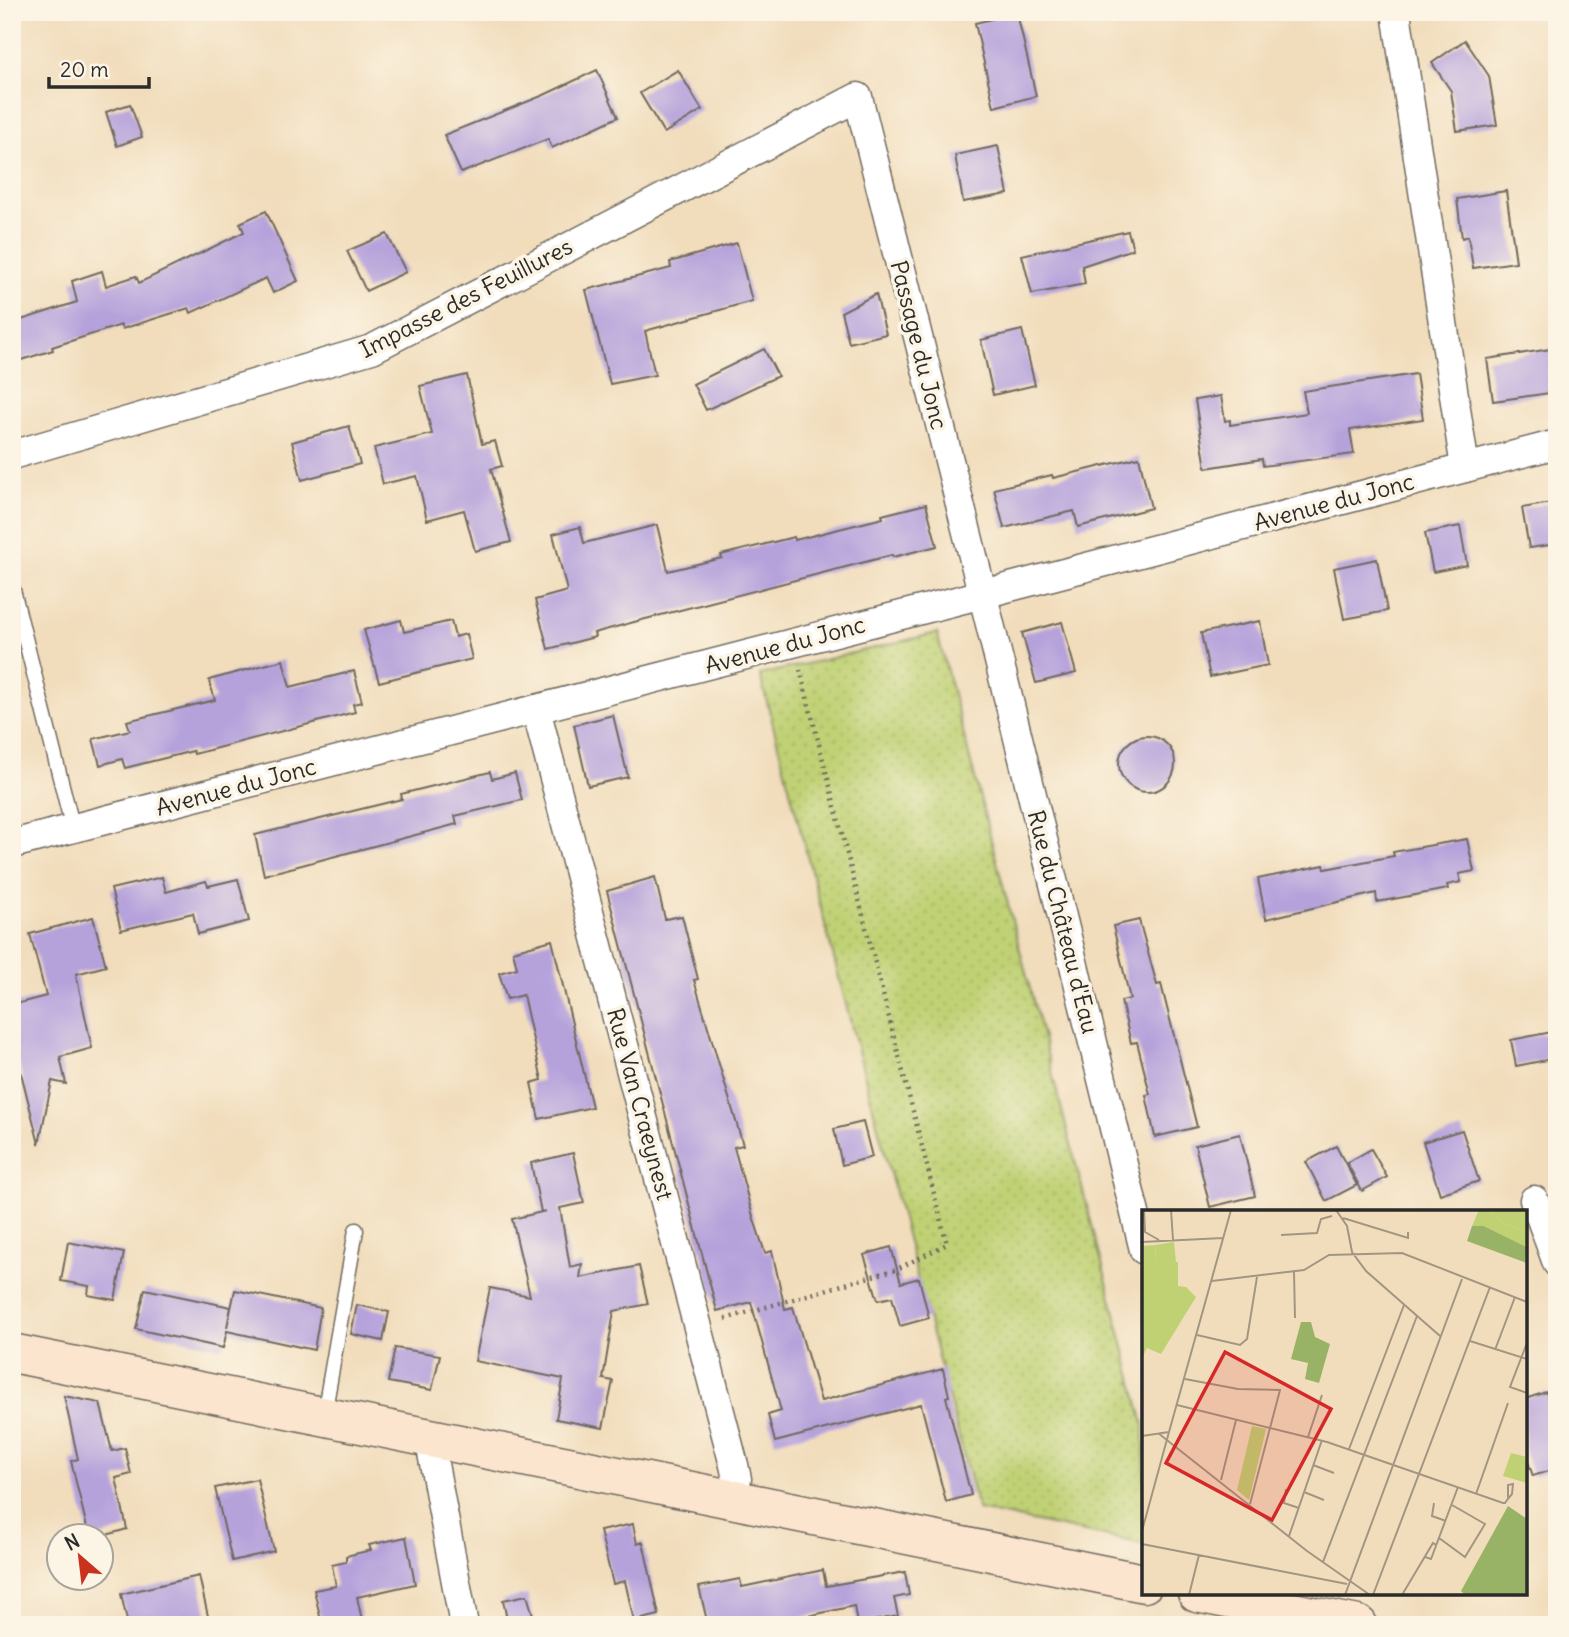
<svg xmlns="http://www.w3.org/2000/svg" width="1569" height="1637" viewBox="0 0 1569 1637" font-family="Delius,sans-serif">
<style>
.grass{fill:url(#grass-dots);stroke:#767e50;stroke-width:2}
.building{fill:#b6a2db}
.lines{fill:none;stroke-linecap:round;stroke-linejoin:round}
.lane-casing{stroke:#70695e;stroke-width:17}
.street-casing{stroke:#70695e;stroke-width:31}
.secondary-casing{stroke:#70695e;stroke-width:41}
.path{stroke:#70695e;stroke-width:4.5;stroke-dasharray:2 5;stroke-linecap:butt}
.lane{stroke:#fff;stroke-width:14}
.street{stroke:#fff;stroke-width:28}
.secondary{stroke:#fce5cf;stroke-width:38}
.labels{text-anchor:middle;stroke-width:7;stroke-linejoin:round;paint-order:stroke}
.street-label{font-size:23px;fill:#2b2b2b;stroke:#fcf5e5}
.inset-road{fill:none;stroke:#a29682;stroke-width:2}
.view{fill:#d62828;fill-opacity:0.15;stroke:#d62828;stroke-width:3.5}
.inset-edge{fill:none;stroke:#2b2b2b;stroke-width:3.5}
</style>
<defs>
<pattern id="grass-dots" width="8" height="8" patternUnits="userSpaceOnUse" patternTransform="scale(1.75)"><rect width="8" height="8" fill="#c0d174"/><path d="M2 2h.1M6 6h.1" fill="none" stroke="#a5b465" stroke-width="1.8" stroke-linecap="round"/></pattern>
</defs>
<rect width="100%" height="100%" fill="#fcf5e5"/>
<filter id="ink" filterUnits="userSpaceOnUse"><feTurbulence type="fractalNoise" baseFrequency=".0143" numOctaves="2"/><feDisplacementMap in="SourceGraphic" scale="14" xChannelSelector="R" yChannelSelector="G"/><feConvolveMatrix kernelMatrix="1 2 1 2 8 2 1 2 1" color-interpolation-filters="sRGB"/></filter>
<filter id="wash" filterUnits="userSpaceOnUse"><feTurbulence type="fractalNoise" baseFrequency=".00686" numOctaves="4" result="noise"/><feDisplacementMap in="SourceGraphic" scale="28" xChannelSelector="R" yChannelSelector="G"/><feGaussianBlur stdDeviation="1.57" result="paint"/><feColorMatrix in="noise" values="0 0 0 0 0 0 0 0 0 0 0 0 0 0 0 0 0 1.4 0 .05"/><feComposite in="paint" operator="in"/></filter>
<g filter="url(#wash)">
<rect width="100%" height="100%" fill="#f1ddbc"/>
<!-- grass -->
<path class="grass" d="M937,633L1144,1424V1544L978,1510L760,675Z"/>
<g id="blocks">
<!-- building -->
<g class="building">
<path d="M1017,13L1036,96L994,107L975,23Z"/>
<path d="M1465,40L1489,76L1497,125L1457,131L1451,91L1432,63Z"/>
<path d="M597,70L618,117L552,148L548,139L461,173L444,135L544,95Z"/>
<path d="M678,70L702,110L664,133L640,93Z"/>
<path d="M130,104L142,137L117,146L106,112Z"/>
<path d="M998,146L1008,194L963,202L955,155Z"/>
<path d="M1506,191L1516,262L1473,268L1468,236L1462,238L1457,199Z"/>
<path d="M266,211L298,281L273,293L266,278L191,313L189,308L122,329L121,325L52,347L53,350L12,363V323L77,302L72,281L102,271L106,286L136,276L139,283L244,232L240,223Z"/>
<path d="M1128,231L1133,249L1082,266L1085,284L1032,294L1022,255Z"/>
<path d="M387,234L406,272L366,291L347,251Z"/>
<path d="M737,243L752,301L645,331L655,375L610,384L586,290L671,268L670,262Z"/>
<path d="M876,294L886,334L849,343L841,312Z"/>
<path d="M1022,330L1035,385L993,395L981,340Z"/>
<path d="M1557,348V392L1493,401L1487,359Z"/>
<path d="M764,349L778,376L706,410L693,384Z"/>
<path d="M1416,374L1423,419L1350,430L1354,454L1263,466L1262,459L1206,468L1195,400L1221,396L1225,421L1230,420V425L1307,413L1303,391Z"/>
<path d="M467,375L482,444L495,441L502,466L491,469L511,542L475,551L464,510L427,520L417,476L383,484L374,448L432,434L420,386Z"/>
<path d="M349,426L360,464L302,480L292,442Z"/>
<path d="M1139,457L1151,508L1078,527L1074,511L1004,528L994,489L1052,475L1053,478Z"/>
<path d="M1557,502V544L1529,548L1522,508Z"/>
<path d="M926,504L937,546L893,557L892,555L634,622L594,633L595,637L548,649L535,600L567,591L553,534L580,527L584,543L657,525L668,571L722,558L721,555L794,537L795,540L883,518L882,515Z"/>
<path d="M1460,526L1467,565L1433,572L1425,533Z"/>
<path d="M1377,559L1387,611L1344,619L1334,568Z"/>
<path d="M401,620L404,632L451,621L455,637L466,634L472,659L379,682L364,630Z"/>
<path d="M1260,621L1268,665L1210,677L1201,633Z"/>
<path d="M1062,622L1076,673L1036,683L1022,633Z"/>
<path d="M283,660L290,687L354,671L362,702L353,704L355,712L194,754L193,751L125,768L122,759L100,765L93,739L130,730L127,721L215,700L209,680Z"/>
<path d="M613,715L628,777L588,786L574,725Z"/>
<circle cx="1147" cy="764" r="28"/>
<path d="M490,772L492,779L515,773L522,800L455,816L457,824L264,875L255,835L402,799L401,794Z"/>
<path d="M1467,839L1474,871L1459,874L1461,882L1447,885L1448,889L1377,902L1376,893L1266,919L1258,879L1324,865L1325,869L1394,856L1393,852Z"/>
<path d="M162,877L166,892L206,881L208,886L238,879L249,921L198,934L193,913L121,930L111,889Z"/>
<path d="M655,877L665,919L682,916L698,979L694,980L743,1145L734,1147L752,1213L765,1253L772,1251L785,1309L793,1307L821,1401L943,1369L949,1396L946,1397L971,1495L946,1502L921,1404L775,1442L768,1415L781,1411L751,1302L717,1311L607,891Z"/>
<path d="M93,917L106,966L76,974L92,1048L60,1057L66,1084L52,1081L39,1144L18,1061L12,1063V1005L46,996L30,934Z"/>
<path d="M1139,920L1157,985L1161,984L1197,1127L1155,1137L1146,1095L1150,1094L1137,1042L1131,1043L1121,1001L1130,999L1113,926Z"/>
<path d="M552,940L592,1107L539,1119L531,1083L542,1080L523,995L507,999L499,973L517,968L513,951Z"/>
<path d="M1557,1031V1058L1516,1066L1511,1040Z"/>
<path d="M863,1122L872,1157L842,1165L834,1129Z"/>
<path d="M1462,1130L1479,1181L1440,1194L1423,1142Z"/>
<path d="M1240,1134L1255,1196L1210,1207L1195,1145Z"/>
<path d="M1336,1146L1357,1185L1326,1201L1306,1162Z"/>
<path d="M1371,1149L1387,1177L1362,1191L1347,1163Z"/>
<path d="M573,1153L584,1203L560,1208L570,1267L582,1264L580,1278L639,1266L648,1304L614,1311L603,1379L613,1381L603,1428L556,1419L563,1379L475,1361L490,1288L530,1296L512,1219L546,1211L541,1212L531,1163Z"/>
<path d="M68,1242L124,1253L115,1300L88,1295L89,1286L61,1281Z"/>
<path d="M891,1247L901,1283L919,1278L929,1318L900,1326L892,1297L878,1300L864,1255Z"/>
<path d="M145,1289L231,1307L227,1327L235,1290L321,1308L314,1350L227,1331L223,1348L136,1329Z"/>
<path d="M357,1305L389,1312L383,1341L351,1334Z"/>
<path d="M395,1348L440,1355L432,1390L388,1382Z"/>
<path d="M1546,1392L1557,1425V1468L1533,1476L1525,1453V1399Z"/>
<path d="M64,1396L100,1403L112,1451L125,1448L131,1474L116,1478L127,1529L103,1536H89L71,1461L78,1459Z"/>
<path d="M257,1479L274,1551L232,1561L215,1488Z"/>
<path d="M633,1524L637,1544L643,1542L659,1615L634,1621L625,1581L613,1584L600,1531Z"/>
<path d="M406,1537L415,1584L357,1597L363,1625H322L314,1590L336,1586L332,1565L346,1562V1556L371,1550L369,1545Z"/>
<path d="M823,1570L826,1586L905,1572L909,1595L894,1598L898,1616L857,1624L854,1606L766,1625H708L699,1587L740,1579L742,1587Z"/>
<path d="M199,1576L210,1625H128L121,1594Z"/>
<path d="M527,1595L536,1625H508L503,1600Z"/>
</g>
</g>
</g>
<g filter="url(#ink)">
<use href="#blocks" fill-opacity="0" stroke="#70695e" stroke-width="2"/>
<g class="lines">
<defs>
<g id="lane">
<path d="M12,586L73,829"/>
<path d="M324,1415L356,1230"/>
</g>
<g id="street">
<path d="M1396,12L1465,468"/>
<path d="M12,455L372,349L858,97L989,620L1144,1250"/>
<path d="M536,709L734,1465L737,1479L732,1500"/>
<path d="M12,844L1014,586L1557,444"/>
<path d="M1534,1200L1557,1263"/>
<path d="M429,1437L464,1625"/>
</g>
<g id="secondary">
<path d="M12,1353L1144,1583"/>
<path d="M1197,1593L1358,1625"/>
</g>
</defs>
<!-- lane casing -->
<use href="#lane" class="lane-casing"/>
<!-- street casing -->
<use href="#street" class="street-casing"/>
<!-- secondary casing -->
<use href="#secondary" class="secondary-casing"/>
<!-- path -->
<path class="path" d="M725,1319L897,1269L947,1244L800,670"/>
<!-- lane -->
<use href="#lane" class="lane"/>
<!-- street -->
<use href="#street" class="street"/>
<!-- secondary -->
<use href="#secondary" class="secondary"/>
</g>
</g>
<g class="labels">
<!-- street labels -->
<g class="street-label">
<text transform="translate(466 298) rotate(-27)" y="8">Impasse des Feuillures</text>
<text transform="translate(919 345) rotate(76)" y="8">Passage du Jonc</text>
<text transform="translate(1334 502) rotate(-15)" y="8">Avenue du Jonc</text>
<text transform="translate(785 645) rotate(-15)" y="8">Avenue du Jonc</text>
<text transform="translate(236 787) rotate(-15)" y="8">Avenue du Jonc</text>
<text transform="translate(1063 922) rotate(76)" y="8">Rue du Château d'Eau</text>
<text transform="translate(640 1104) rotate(75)" y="8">Rue Van Craeynest</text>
</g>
</g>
<!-- overview -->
<g transform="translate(1142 1210)">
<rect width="385" height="385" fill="#f1ddbc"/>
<path d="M347,0H385V22L359,12ZM32,32L34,52L14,54L13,35ZM110,216L124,219L107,290L95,280ZM369,243L385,247V273L361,266Z" fill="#c0d174"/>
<path d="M330,16H342L385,37V53L325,31ZM159,112H169L173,127L188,134L177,173L163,169L166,153L149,149ZM366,296L385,309V385H323L319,381Z" fill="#98b366"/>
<path d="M13,35L14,53L36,52V76L44,77L54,87L19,144L5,138L0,148V36Z" fill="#c0d174"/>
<path d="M337,0H347L359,12L385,22V37L342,16H330Z" fill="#c0d174"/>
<path class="inset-road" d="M2,0L3,22L17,30M29,0L31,30M194,0L205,16L210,42L224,61L298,126M201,8L266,28V22M139,25L175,23L179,9L190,6M0,32L81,28M152,61L153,108M70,71L162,60L187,45L260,43L385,92M55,125L98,135L105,129L115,67M328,131L385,149M385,133L368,177L385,183M353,140L373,87M43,169L96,179L138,180L108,294M35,195L185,232L361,293H363L365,290L370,284L371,274L366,275V289M27,222L89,0M16,223L165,341L228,385M0,226L27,222L0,321M166,227L180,185M207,239L262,95M171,255L192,263M79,270L94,210M144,279L142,293L157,298M162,282L182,290M334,284L366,193M292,293L290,306L304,311M147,326L180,230M297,328L323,347L343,314L310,295M0,334L205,374M283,347L289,349L316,277M181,352L275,106M47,385L57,345M203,385L320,69M231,385L348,77M260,385L291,333L294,335"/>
<path class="view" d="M83,142L189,199L130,310L24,253Z"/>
<rect width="385" height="385" class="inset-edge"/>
</g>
<!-- margin -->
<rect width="1569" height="1637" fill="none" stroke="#fcf5e5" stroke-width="42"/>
<!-- north arrow -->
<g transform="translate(80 1557) rotate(332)"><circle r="33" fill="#fcf5e5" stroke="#a8a49b" stroke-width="2"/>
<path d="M0-5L12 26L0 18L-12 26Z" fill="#c8321e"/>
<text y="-10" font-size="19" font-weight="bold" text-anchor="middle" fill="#2b2b2b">N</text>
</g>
<!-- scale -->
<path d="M49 77v10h100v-10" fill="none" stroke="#2b2b2b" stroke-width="3.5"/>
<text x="60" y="77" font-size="21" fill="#2b2b2b" stroke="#fcf5e5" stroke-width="5" paint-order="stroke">20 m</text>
</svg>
